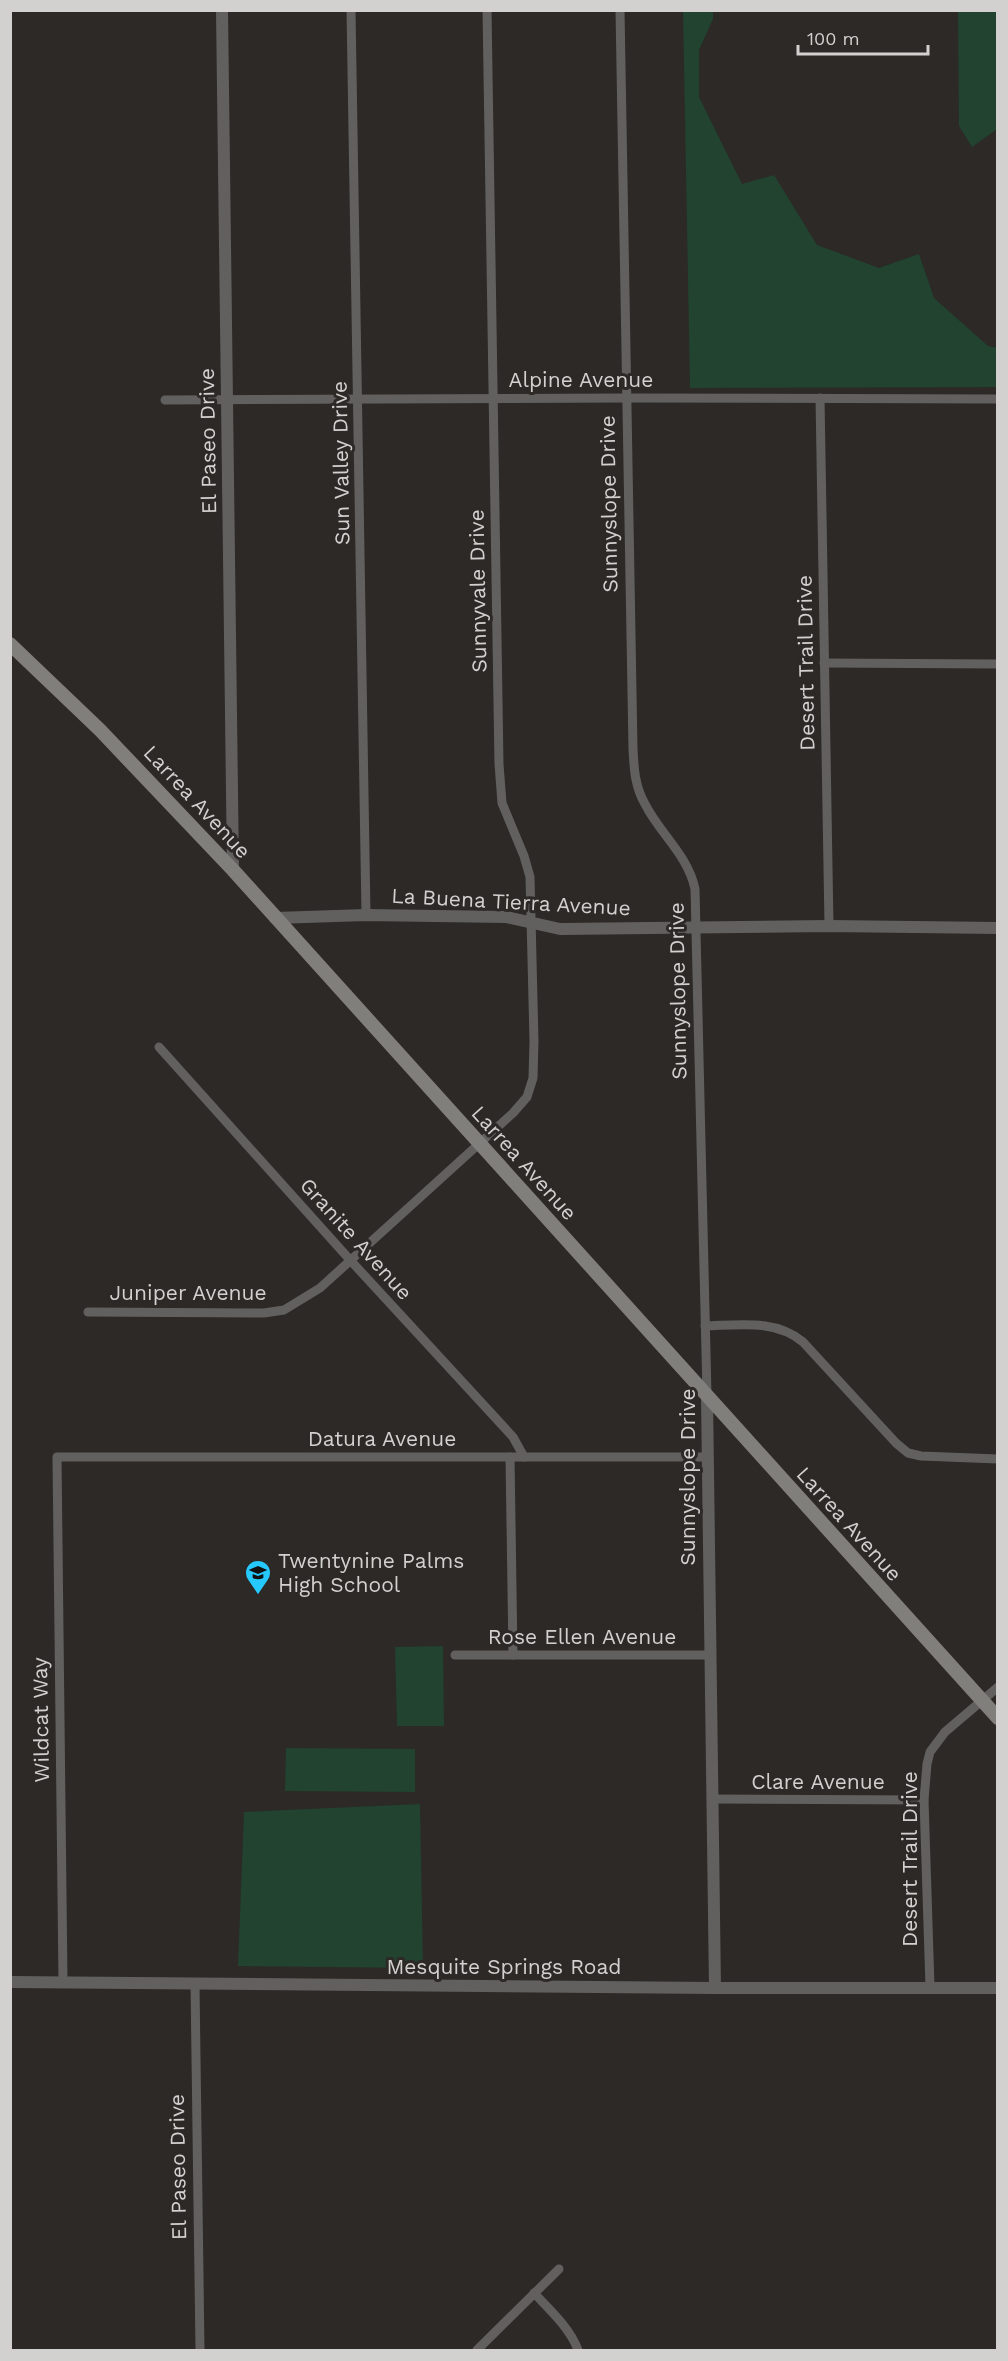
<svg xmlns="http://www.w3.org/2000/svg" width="1008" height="2361" viewBox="0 0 1008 2361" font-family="'Work Sans',sans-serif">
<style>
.green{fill:#214330}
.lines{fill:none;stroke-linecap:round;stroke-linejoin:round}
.minor{stroke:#62605f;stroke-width:9}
.tertiary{stroke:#62605f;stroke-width:12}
.secondary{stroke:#817f7c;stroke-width:14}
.labels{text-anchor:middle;stroke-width:6;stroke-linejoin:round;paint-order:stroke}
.street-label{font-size:21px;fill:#d3d1cf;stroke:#2c2926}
.poi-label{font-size:21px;fill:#d3d1cf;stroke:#2c2926;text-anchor:start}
</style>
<rect width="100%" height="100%" fill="#2c2926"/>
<!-- green -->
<g class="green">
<path d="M683,11H713V19L699,50V97L742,184L774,175L817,245L879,268L919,254L934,298L988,346L997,348V387L690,388Z"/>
<path d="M958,11H997V129L972,147L959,126Z"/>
<path d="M443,1646L444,1726H397L395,1647Z"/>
<path d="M286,1748L415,1749V1792L285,1791Z"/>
<path d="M420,1804L423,1968L238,1966L244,1812Z"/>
</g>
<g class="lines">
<!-- minor -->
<g class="minor">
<path d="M351,10L366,915"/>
<path d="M620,10L633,749C634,769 635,787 645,804C660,834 688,855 695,889L707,1395"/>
<path d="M820,398L829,926"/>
<path d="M165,400L627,398L998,399"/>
<path d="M824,663L998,664"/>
<path d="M159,1047L351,1261L513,1437L524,1457"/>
<path d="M88,1312L264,1313L284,1310L320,1288L513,1113L527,1097L533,1078L534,1041L530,877L524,856L502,803L499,764L487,10"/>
<path d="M705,1326C739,1325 776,1319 803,1342L896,1443L908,1453L921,1456L998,1459"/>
<path d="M510,1457L513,1655"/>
<path d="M455,1655H709"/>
<path d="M712,1799L924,1800"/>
<path d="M63,1982L57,1457H707"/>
<path d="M195,1984L200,2350"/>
<path d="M930,1987L924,1800L927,1764L930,1752L945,1732L998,1687"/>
<path d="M534,2293C550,2310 570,2328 578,2350"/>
<path d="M477,2350L559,2269"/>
</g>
<!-- tertiary -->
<g class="tertiary">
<path d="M222,10L233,870"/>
<path d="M275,918L366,915L506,917L560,929L829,926L998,928"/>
<path d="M707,1398L715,1988"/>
<path d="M10,1982L715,1988H998"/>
</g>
<!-- secondary -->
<path class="secondary" d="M10,644L100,730L233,870L998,1718"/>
</g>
<!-- icons -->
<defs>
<symbol id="school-pin" viewBox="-11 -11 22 30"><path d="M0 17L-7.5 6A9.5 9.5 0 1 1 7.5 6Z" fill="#26c9fe" stroke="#2c2926"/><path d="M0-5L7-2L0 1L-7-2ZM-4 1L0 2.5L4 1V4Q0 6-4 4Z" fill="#111"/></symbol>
</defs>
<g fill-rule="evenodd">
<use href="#school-pin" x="243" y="1558" width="30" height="40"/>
</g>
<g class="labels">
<!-- street labels -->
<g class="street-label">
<text x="581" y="387">Alpine Avenue</text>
<text transform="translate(208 441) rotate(-91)" y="7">El Paseo Drive</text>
<text transform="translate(341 463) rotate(-91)" y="7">Sun Valley Drive</text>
<text transform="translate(609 504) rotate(-91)" y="7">Sunnyslope Drive</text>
<text transform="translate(478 591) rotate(-91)" y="7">Sunnyvale Drive</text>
<text transform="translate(806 663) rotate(-91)" y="7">Desert Trail Drive</text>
<text transform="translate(197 802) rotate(47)" y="7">Larrea Avenue</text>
<text transform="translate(511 902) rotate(3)" y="7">La Buena Tierra Avenue</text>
<text transform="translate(678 991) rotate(-91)" y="7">Sunnyslope Drive</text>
<text transform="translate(524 1163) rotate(48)" y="7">Larrea Avenue</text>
<text transform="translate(356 1239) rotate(48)" y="7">Granite Avenue</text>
<text x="188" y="1300">Juniper Avenue</text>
<text x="382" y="1446">Datura Avenue</text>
<text transform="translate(688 1477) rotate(-90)" y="7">Sunnyslope Drive</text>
<text transform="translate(849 1524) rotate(48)" y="7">Larrea Avenue</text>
<text x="582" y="1644">Rose Ellen Avenue</text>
<text transform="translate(41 1720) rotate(-91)" y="7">Wildcat Way</text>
<text x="818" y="1789">Clare Avenue</text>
<text transform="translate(910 1859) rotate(-90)" y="7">Desert Trail Drive</text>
<text x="504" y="1974">Mesquite Springs Road</text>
<text transform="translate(178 2167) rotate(-91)" y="7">El Paseo Drive</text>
</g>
<!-- poi labels -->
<g class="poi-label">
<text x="278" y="1568">Twentynine Palms<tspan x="278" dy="24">High School</tspan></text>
</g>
</g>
<!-- border -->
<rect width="1008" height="2361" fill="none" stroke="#d3d1cf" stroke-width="24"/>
<!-- scale -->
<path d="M798 45v9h130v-9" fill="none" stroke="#d3d1cf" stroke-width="3"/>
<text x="807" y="45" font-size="18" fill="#d3d1cf" stroke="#2c2926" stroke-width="4.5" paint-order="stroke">100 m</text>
</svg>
